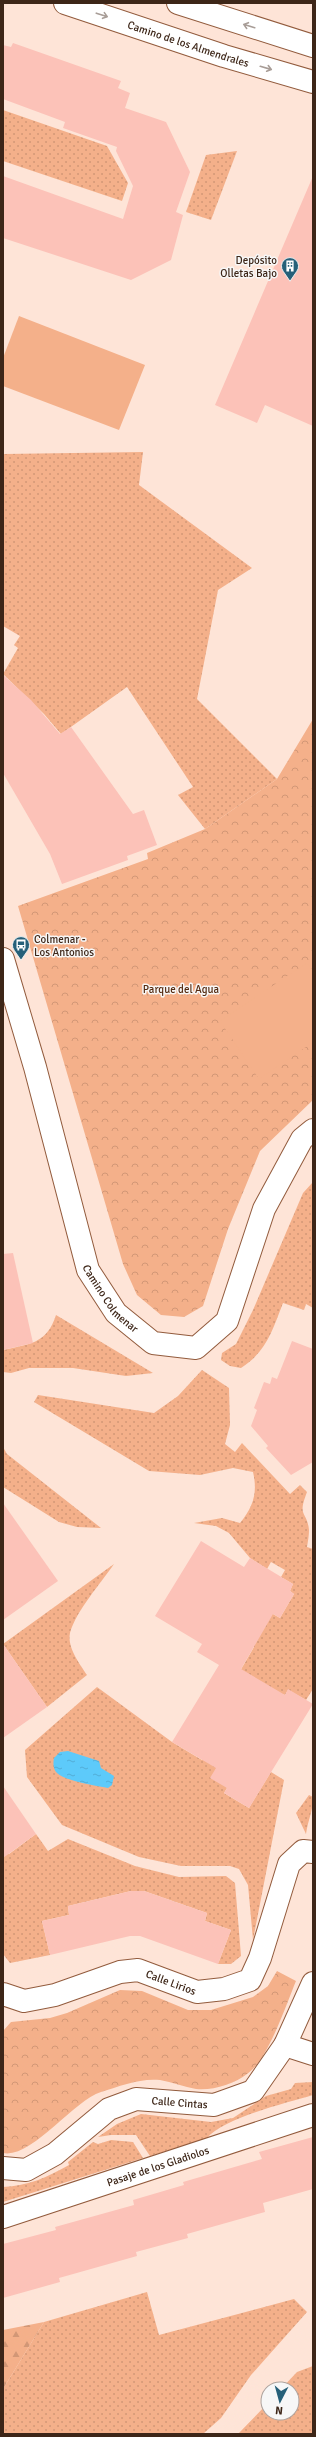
<svg xmlns="http://www.w3.org/2000/svg" width="316" height="2437" viewBox="0 0 316 2437" font-family="Signika,sans-serif">
<style>
.grass{fill:url(#grass-dots)}
.forest{fill:url(#forest-firs)}
.park{fill:url(#park-crowns)}
.pitch{fill:#f4b08a}
.water{fill:url(#water-ripples)}
.building{fill:#fcc2b8}
.lines{fill:none;stroke-linecap:round;stroke-linejoin:round}
.minor-casing{stroke:#925b3d;stroke-width:24}
.secondary-casing{stroke:#925b3d;stroke-width:24}
.primary-casing{stroke:#925b3d;stroke-width:24}
.minor{stroke:#fff;stroke-width:22}
.secondary{stroke:#fff;stroke-width:22}
.primary{stroke:#fff;stroke-width:22}
.oneway{stroke:#a89d97}
.labels{text-anchor:middle;stroke-width:3;stroke-linejoin:round;paint-order:stroke}
.street-label{font-size:11px;fill:#3d2618;stroke:#f7f7f7}
.poi-label{font-size:11px;fill:#3d2618;stroke:#f7f7f7;text-anchor:end}
.park-label{font-size:11px;fill:#542a10;stroke:#f7f7f7}
</style>
<defs>
<pattern id="grass-dots" width="8" height="8" patternUnits="userSpaceOnUse"><rect width="8" height="8" fill="#f4b08a"/><path d="M2 2h.1M6 6h.1" fill="none" stroke="#d29776" stroke-width="1.8" stroke-linecap="round"/></pattern>
<pattern id="forest-firs" width="22" height="20" patternUnits="userSpaceOnUse"><rect width="22" height="20" fill="#f4b08a"/><path d="M5 1l3.5 6h-7zM16 11l3.5 6h-7z" fill="#d29776"/></pattern>
<pattern id="park-crowns" width="20" height="18" patternUnits="userSpaceOnUse"><rect width="20" height="18" fill="#f4b08a"/><path d="M2 6a3 3 0 1 1 6 0M12 15a3 3 0 1 1 6 0" fill="none" stroke="#d29776"/></pattern>
<pattern id="water-ripples" width="26" height="14" patternUnits="userSpaceOnUse"><rect width="26" height="14" fill="#5dcafa"/><path d="M2 4q2-2 4 0t4 0M15 11q2-2 4 0t4 0" fill="none" stroke="#52add6"/></pattern>
</defs>
<rect width="100%" height="100%" fill="#fee4d7"/>
<g class="grass">
<polygon points="3,110 107,146 128,183 122,201 3,161"/>
<polygon points="237,151 211,220 186,212 206,155"/>
<polygon points="143,452 139,485 252,568 218,590 197,699 277,779 205,829 178,795 193,787 127,687 61,734 44,714 3,674 18,648 14,645 20,636 3,626 4,454"/>
<path d="M313,1182V1308L306,1304L304,1310L283,1303C272,1331 267,1351 241,1368L230,1366L221,1360L222,1353L236,1344L253,1310L303,1193Z"/>
<path d="M56,1315L153,1373L126,1376L73,1368H29L11,1373L3,1372V1350C29,1344 47,1344 56,1315Z"/>
<path d="M202,1370L229,1388L230,1425L225,1444L235,1452L242,1443L290,1494L300,1485L307,1492C297,1518 307,1510 309,1530C309,1535 308,1541 307,1547L313,1549V1689L306,1700L288,1690L285,1695L236,1678L254,1647L238,1637L257,1605L280,1618L294,1594L290,1591L293,1584L281,1577L285,1570L271,1562L267,1569L250,1558L229,1533L216,1526L194,1523L222,1518L240,1523C253,1507 258,1493 253,1472L233,1468L200,1475L149,1471L34,1402L38,1395L154,1413L178,1396Z"/>
<polygon points="3,1447 7,1454 101,1528 77,1527 59,1522 3,1487"/>
<path d="M114,1564C101,1583 76,1611 70,1633C67,1648 80,1664 87,1675L47,1707L3,1644Z"/>
<polygon points="97,1687 172,1742 202,1760 210,1747 227,1788 224,1793 249,1808 271,1772 284,1780 253,1940 248,1885 239,1869 230,1866 181,1866 139,1857 62,1825 27,1777 25,1750"/>
<path d="M309,1795L313,1797C313,1812 308,1819 306,1834L296,1813Z"/>
<polygon points="36,1834 48,1851 68,1839 135,1866 179,1877 226,1876 235,1883 241,1956 231,1964 218,1964 231,1930 205,1921 207,1913 144,1891 131,1891 68,1906 69,1915 42,1921 50,1955 10,1963 3,1954 3,1854 9,1854"/>
<path d="M313,2082V2095C286,2103 224,2118 207,2138L150,2156L136,2135H111L98,2137L117,2124L141,2114L211,2122L233,2118L266,2096L291,2089L295,2083Z"/>
<path d="M111,2140L133,2142L143,2158L3,2202V2187C28,2186 48,2177 69,2165L68,2162L93,2142L98,2144Z"/>
<polygon points="147,2292 159,2335 294,2299 307,2312 251,2375 221,2418 203,2434 3,2434 3,2389 44,2322"/>
<polygon points="313,2366 313,2434 238,2434 268,2403 268,2413 292,2413 292,2389 281,2389 297,2372"/>
</g>
<polygon class="forest" points="44,2322 3,2389 3,2330"/>
<g class="park">
<polygon points="313,719 313,1100 260,1151 228,1229 203,1306 184,1317 161,1315 137,1295 123,1264 18,906 148,859 147,853 205,829 277,779"/>
<path d="M277,1971L296,1981C286,2005 268,2060 247,2074C234,2084 212,2091 196,2089C184,2087 172,2082 160,2080C140,2078 120,2086 101,2092C73,2101 31,2159 3,2153V2031L11,2022L50,2018L67,2013L120,1990L142,1991L188,2010H211L253,1997L268,1986Z"/>
</g>
<g class="pitch">
<polygon points="19,316 145,365 119,430 3,386 3,358"/>
<polygon points="307,963 313,971 313,1042 259,1079 220,1021"/>
</g>
<path class="water" d="M68,1751L99,1761L101,1768L114,1776L112,1785L108,1788C97,1786 65,1781 57,1773C53,1769 53,1763 54,1758L60,1752Z"/>
<g class="building">
<polygon points="13,43 121,81 118,88 130,93 125,108 166,122 190,172 176,212 183,215 171,260 131,280 3,238 3,176 123,219 133,186 116,151 117,147 63,128 65,122 3,99 3,45 11,47"/>
<polygon points="313,176 313,426 265,405 257,423 215,405"/>
<polygon points="3,675 31,700 60,734 71,727 133,814 144,810 157,845 127,856 128,860 62,884 50,854 3,773"/>
<polygon points="13,1253 33,1343 3,1350 3,1254"/>
<polygon points="292,1341 313,1349 313,1462 291,1475 266,1448 268,1446 251,1426 257,1410 254,1408 264,1382 270,1384 272,1377 277,1379"/>
<polygon points="3,1503 58,1581 3,1620"/>
<polygon points="201,1541 244,1567 250,1558 293,1584 290,1591 294,1594 280,1618 273,1614 241,1669 285,1695 288,1689 313,1704 249,1808 224,1793 227,1788 210,1778 216,1768 172,1742 219,1665 197,1652 202,1644 155,1616"/>
<polygon points="3,1644 47,1707 3,1738"/>
<polygon points="3,1786 36,1834 3,1858"/>
<polygon points="131,1891 144,1891 207,1913 205,1921 231,1930 218,1964 140,1936 130,1936 50,1955 42,1921 69,1915 68,1906"/>
<polygon points="313,2137 313,2189 263,2203 265,2212 187,2234 188,2238 136,2252 137,2256 59,2278 60,2282 3,2298 3,2244 56,2230 55,2227 134,2205 133,2200 184,2185 183,2182 262,2159 259,2152"/>
</g>
<g class="lines">
<g class="minor-casing">
<g id="minor">
<path id="s1" d="M3,1994L24,2001L55,1995L120,1972L138,1970L197,1992L224,1989L250,1980L260,1958L289,1864L303,1851L313,1852"/>
<polyline points="285,2045 313,2054"/>
<path id="s2" d="M3,2168L26,2170L55,2154L109,2109L136,2099L214,2105L253,2091L285,2045L313,1983"/>
<path id="s3" d="M3,2217L313,2115"/>
</g>
</g>
<g class="secondary-casing">
<g id="secondary">
<path id="s4" d="M3,959L35,1067L88,1270L116,1313L153,1343L196,1348L227,1321L264,1209L302,1139L313,1130"/>
</g>
</g>
<g class="primary-casing">
<g id="primary">
<path id="s5" d="M65,3L224,56L313,82"/>
<polyline points="178,3 313,46"/>
</g>
</g>
<use href="#minor" class="minor"/>
<use href="#secondary" class="secondary"/>
<use href="#primary" class="primary"/>
</g>
<defs><path id="oneway-shaft" d="M-6 0H5M1.5-3L5.5 0L1.5 3" fill="none" stroke-width="1.6" stroke-linecap="round" stroke-linejoin="round"/></defs>
<g class="oneway">
<use href="#oneway-shaft" transform="translate(102 15) rotate(18)"/>
<use href="#oneway-shaft" transform="translate(249 26) rotate(-163)"/>
<use href="#oneway-shaft" transform="translate(266 68) rotate(16)"/>
</g>
<defs>
<g id="building-pin" transform="scale(0.9)"><path d="M0 17L-7.5 6A9.5 9.5 0 1 1 7.5 6Z" fill="#266079" stroke="#f7f7f7"/><path d="M-4-6H4V6H1V3H-1V6H-4ZM-2.5-4.3h1.7v1.8h-1.7ZM.8-4.3h1.7v1.8H.8ZM-2.5-1h1.7V.8h-1.7ZM.8-1h1.7V.8H.8Z" fill="#fff"/></g>
<g id="bus-pin" transform="scale(0.9)"><path d="M0 17L-7.5 6A9.5 9.5 0 1 1 7.5 6Z" fill="#266079" stroke="#f7f7f7"/><path d="M-5-6H5V4H4V6H2V4H-2V6H-4V4H-5ZM-3.5-4V0h7V-4ZM-3.5 1.2v1.5H-2V1.2ZM2 1.2v1.5H3.5V1.2Z" fill="#fff"/></g>
</defs>
<g fill-rule="evenodd">
<use href="#building-pin" x="290" y="266"/>
<use href="#bus-pin" x="21" y="945"/>
</g>
<g class="labels">
<g class="street-label">
<text dy="4" stroke="none"><textPath href="#s5" startOffset="130">Camino de los Almendrales</textPath></text>
<text dy="4" stroke="none"><textPath href="#s4" startOffset="359">Camino Colmenar</textPath></text>
<text dy="4" stroke="none"><textPath href="#s1" startOffset="176">Calle Lirios</textPath></text>
<text dy="4" stroke="none"><textPath href="#s2" startOffset="199">Calle Cintas</textPath></text>
<text dy="4" stroke="none"><textPath href="#s3" startOffset="163">Pasaje de los Gladiolos</textPath></text>
</g>
<g class="poi-label">
<text x="277" y="264">Depósito<tspan x="277" dy="13">Olletas Bajo</tspan></text>
<text x="34" y="943" text-anchor="start">Colmenar -<tspan x="34" dy="13">Los Antonios</tspan></text>
</g>
<g class="park-label">
<text x="181" y="993">Parque del Agua</text>
</g>
</g>
<rect width="316" height="2437" fill="none" stroke="#3d2618" stroke-width="8"/>
<g transform="translate(280 2401) rotate(186)"><circle r="19" fill="#f7f7f7" stroke="#ada39e"/>
<path d="M0-3L7 15L0 10L-7 15Z" fill="#266079"/>
<text y="-6" font-size="11" font-weight="bold" text-anchor="middle" fill="#3d2618">N</text>
</g>
</svg>
